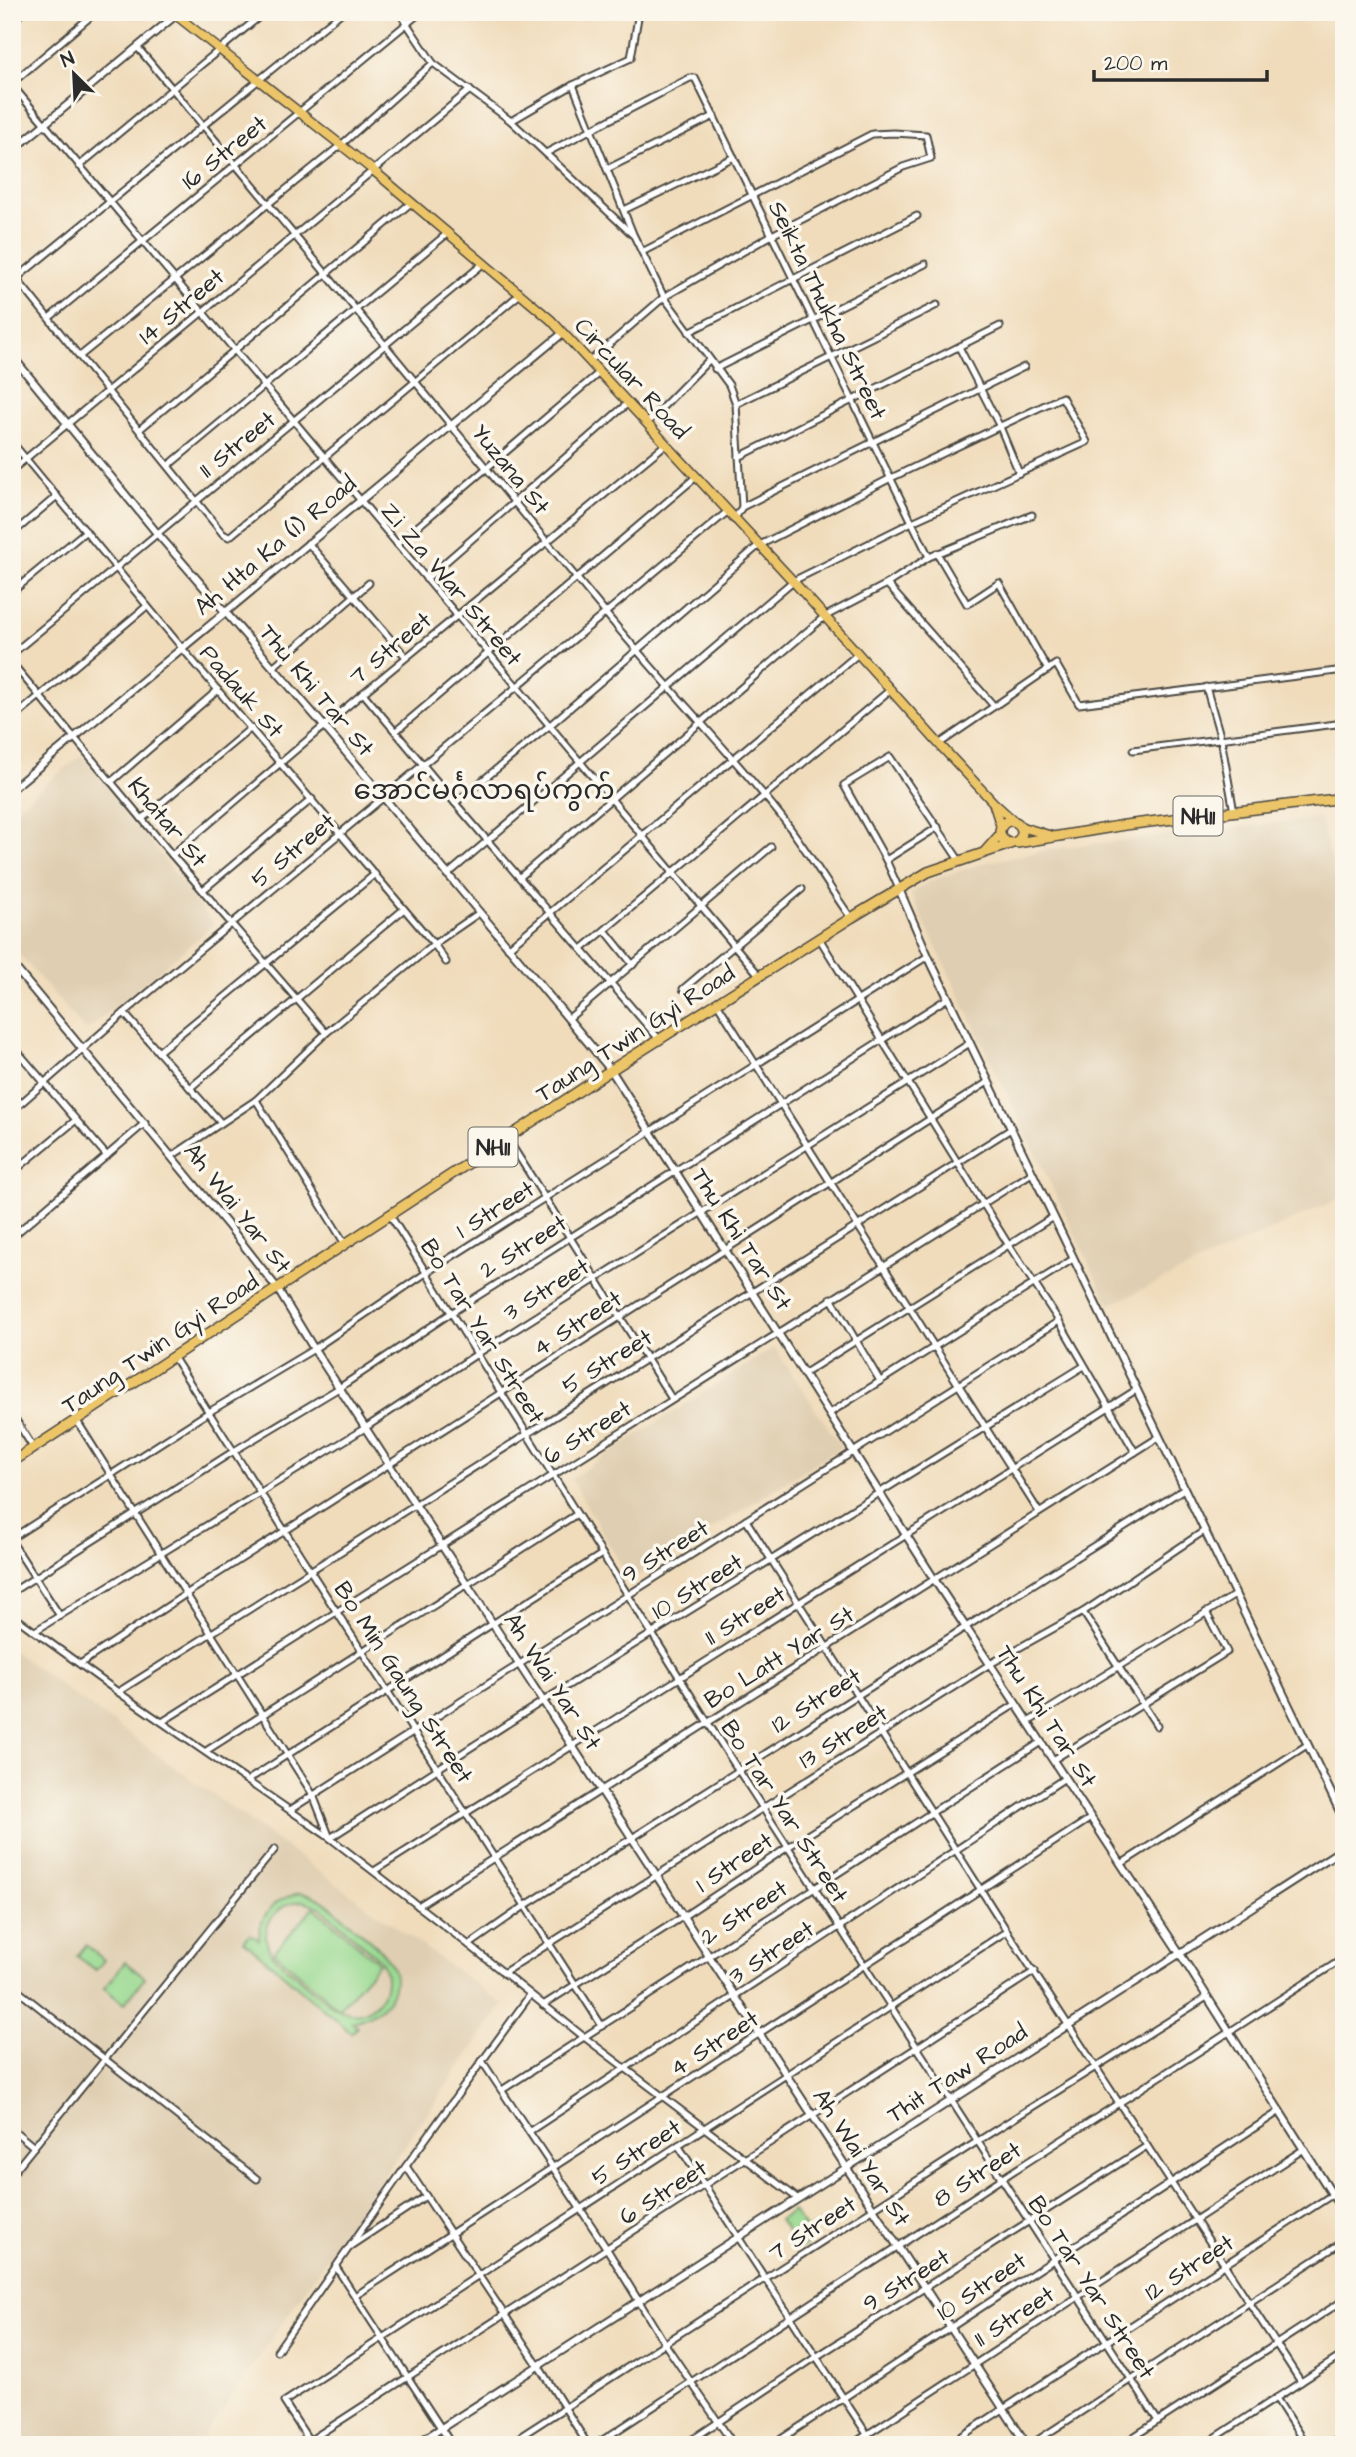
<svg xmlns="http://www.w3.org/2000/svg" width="1356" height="2457" viewBox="0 0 1356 2457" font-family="'Architects Daughter','Noto Sans Myanmar',sans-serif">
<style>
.built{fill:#dfceb1}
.green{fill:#96d88e;stroke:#60825c;stroke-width:2;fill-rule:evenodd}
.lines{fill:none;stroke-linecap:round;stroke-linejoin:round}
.minor-casing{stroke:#494641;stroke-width:9}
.tertiary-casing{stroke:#494641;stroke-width:10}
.primary-casing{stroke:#494641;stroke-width:11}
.trunk-casing{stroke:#494641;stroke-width:12}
.minor{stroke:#fff;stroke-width:5}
.tertiary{stroke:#fff;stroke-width:6}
.primary{stroke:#edc569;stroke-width:8}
.trunk{stroke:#edc569;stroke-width:9}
.labels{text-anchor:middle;stroke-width:7;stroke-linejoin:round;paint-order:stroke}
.shield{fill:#fbf7ec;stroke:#696865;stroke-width:2}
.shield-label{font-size:23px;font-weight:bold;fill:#2b2b2b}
.street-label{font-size:24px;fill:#2b2b2b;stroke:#fbf7ec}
.quarter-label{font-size:28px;fill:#2b2b2b;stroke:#fbf7ec}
</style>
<rect width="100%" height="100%" fill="#fbf7ec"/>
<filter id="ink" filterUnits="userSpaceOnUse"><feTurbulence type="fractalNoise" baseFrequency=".0143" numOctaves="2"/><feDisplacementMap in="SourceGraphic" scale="14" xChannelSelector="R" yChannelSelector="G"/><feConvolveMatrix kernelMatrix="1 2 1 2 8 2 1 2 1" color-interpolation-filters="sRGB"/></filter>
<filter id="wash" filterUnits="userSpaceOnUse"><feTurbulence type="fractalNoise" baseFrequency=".00686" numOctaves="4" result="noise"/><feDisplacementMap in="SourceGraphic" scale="28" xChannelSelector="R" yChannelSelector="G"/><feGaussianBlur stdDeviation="1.57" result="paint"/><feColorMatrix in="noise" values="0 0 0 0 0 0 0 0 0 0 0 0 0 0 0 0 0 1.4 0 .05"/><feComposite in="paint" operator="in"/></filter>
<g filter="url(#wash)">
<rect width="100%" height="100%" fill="#f0dcbb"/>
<g class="built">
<polygon points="81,755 116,796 214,925 86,1031 12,946 12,812"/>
<polygon points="1320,818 1344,909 1344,999 1337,1007 1344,1023 1344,1196 1109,1305 910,893 932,880 984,863 1050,849"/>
<polygon points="774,1347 841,1447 630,1581 571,1478"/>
<polygon points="12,1650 503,2004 198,2445 12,2445"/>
</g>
<g class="green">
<path d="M300,1893C322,1895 335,1911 351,1924C363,1935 378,1945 387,1958C409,1988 381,2016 352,2022L357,2027L351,2033L244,1941L250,1934L259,1940C259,1914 275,1898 300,1893ZM304,1901L320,1907L381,1961C387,1972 388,1985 381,1997C356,2035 322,1998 300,1979C291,1970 275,1961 269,1949C258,1923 280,1902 304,1901Z"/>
<polygon points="314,1907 379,1963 339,2009 274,1952"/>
<polygon points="86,1945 104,1960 96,1970 77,1956"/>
<polygon points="125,1962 145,1978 124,2004 104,1988"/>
<polygon points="793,2211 813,2239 800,2249 779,2220"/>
</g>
</g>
<g filter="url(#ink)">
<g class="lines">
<g class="minor-casing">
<g id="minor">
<polyline points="399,12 433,63 511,121 634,236 664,297 729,385 736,404 742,507"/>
<polyline points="12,21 23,12"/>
<path d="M138,48C295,234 448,422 603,610C659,679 721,742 777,811C804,844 826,883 851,918"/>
<polyline points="12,83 96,12"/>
<polyline points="12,85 759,975"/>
<polyline points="573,85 633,234"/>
<polyline points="511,121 573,85 631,58 639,12"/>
<polyline points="546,153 690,78 695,78 929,557"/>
<polyline points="79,166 265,12"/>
<polyline points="607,169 714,116"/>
<polyline points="624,210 734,157"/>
<polyline points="12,273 223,534 229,537 520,294"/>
<polyline points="12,282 342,12"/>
<polyline points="49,318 421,12"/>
<polyline points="689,332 917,216"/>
<polyline points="959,347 1000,427 1019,473"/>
<polyline points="80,356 341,145 433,63"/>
<polyline points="590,361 664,297 772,235 903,167 931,158 926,135 894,133 872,134 642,252"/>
<polyline points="715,369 925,264"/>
<polyline points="736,404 937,305"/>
<polyline points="647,423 709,360"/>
<polyline points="140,429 412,202"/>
<polyline points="12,442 182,648 434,944 446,962"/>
<polyline points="739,457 1000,326"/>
<polyline points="169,465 448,233"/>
<polyline points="12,470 470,90"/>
<polyline points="734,520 742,507 1024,367"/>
<polyline points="12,534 57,496"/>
<polyline points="308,543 406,657"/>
<polyline points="397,544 600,372"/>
<polyline points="937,553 967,604 999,583 1048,670"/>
<polyline points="426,579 628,403"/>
<polyline points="887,584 994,706"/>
<polyline points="12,592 86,531"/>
<polyline points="12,654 484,263"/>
<polyline points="12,663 172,855 326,1033"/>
<polyline points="273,667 369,583"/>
<polyline points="1206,687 1221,739 1234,812"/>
<polyline points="363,693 455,803 659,1039"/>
<polyline points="12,719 147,606"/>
<polyline points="396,731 696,477"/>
<polyline points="939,744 1056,664 1079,704 1344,670"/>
<polyline points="1133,750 1344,723"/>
<polyline points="111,782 218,690"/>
<polyline points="142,819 251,728"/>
<polyline points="172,855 363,693 666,444"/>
<polyline points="886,860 938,827"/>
<polyline points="447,875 793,581 912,522 1087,442 1062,397 891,478 758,546 549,726 455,803"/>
<polyline points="520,877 824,617 887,584 929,557 1032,515"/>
<polyline points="899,889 886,860 844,785 890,757 959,860"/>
<polyline points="203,890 312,799"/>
<polyline points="605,930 633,965"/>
<polyline points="819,938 1008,1244 1059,1321 1135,1452"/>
<polyline points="508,948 858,654"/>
<polyline points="582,949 890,690"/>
<polyline points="683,989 802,889"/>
<polyline points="717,1003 1039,1512"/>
<polyline points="124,1013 221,1123"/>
<polyline points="568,1019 771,847"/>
<polyline points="12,1045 107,1156"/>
<polyline points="158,1052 375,874"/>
<polyline points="190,1088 404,909"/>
<polyline points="256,1100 345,1244"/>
<polyline points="12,1111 124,1013 727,512"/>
<polyline points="507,1138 672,1399"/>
<polyline points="172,1156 256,1100 326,1033 434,944 479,913"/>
<polyline points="12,1173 76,1120"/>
<polyline points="390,1215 708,1723 1158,2421"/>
<polyline points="12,1237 145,1123"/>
<polyline points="831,1298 880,1381"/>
<polyline points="174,1358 602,2026"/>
<polyline points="805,1373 1053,1217"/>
<polyline points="830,1413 1073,1259"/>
<polyline points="12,1414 34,1449"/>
<polyline points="77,1421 313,1795 330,1838 469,1945 584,2037 797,2198"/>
<polyline points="746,1520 1007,1931 1301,2382"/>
<polyline points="12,1538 209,1412 314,1349 426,1273 928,956"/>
<polyline points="12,1542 60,1616"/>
<polyline points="12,1592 234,1451 339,1388 451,1313 948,998"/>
<polyline points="1083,1612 1157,1726"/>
<polyline points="12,1615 118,1692 330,1838 543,1701 1084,1366"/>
<polyline points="35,1631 365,1428 477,1354 970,1043"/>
<polyline points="80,1664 186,1594 988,1082"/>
<polyline points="118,1692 1011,1129"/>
<polyline points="162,1722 1032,1173"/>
<polyline points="1028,1722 1235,1595"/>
<polyline points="206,1751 577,1514"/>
<polyline points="1053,1760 1227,1652 1206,1612"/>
<polyline points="248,1780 602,1554"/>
<polyline points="290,1810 1059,1321"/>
<polyline points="1121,1864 1307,1745"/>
<polyline points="374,1871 1136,1390"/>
<polyline points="418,1906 1159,1437"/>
<polyline points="469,1945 526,1905 1184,1489"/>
<polyline points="503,1973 990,1664 1083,1612 1204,1531"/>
<polyline points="12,1986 257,2179"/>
<polyline points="543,2005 684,1916 788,1847 1016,1704"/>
<polyline points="482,2061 607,2249 665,2344 734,2445"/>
<polyline points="502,2090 1041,1742"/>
<polyline points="12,2129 34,2147"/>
<polyline points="530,2131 1065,1778"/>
<polyline points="678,2145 874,2445"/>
<polyline points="406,2166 538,2365 588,2445"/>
<polyline points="12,2174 275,1849"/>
<polyline points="352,2245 426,2196"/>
<polyline points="336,2267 452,2445"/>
<polyline points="355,2296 1091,1818"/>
<polyline points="277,2351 406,2166 530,1995"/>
<polyline points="1276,2398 1306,2445"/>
<polyline points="309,2441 1035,1971"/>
<polyline points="312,2445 284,2402 1007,1931"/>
<polyline points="507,2445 978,2141 1207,1997"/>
<polyline points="595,2445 1001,2179 1344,1958"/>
<polyline points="684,2445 816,2357 1147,2146"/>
<polyline points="772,2445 1280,2111"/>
<polyline points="851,2445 1304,2149"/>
<polyline points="948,2445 1344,2187"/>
<polyline points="1030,2445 1344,2241"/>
<polyline points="1121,2445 1344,2300"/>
<polyline points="1204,2445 1344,2354"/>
<polyline points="1329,2445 1344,2435"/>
</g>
</g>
<g class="tertiary-casing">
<g id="tertiary">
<polyline points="12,151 176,15"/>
<polyline points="12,356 156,532 324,726 611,1070 934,1579 1179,1952 1344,2213"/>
<polyline points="12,789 563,333"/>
<polyline points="899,889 928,956 1344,1820"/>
<polyline points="12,964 227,1224 277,1288 314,1349 1027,2445"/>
<polyline points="415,2445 1344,1848"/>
</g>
</g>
<g class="primary-casing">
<g id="primary">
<polyline points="172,12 374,171 551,320 793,581 939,744 993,802 1015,822"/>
<polyline points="994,805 1001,827"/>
<polyline points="1022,827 1052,836"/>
<polyline points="985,851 1000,834"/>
</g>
</g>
<g class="trunk-casing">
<g id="trunk">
<circle cx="1011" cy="832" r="11"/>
<polyline points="1017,843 1125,825 1344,798"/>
<polyline points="12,1462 611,1070 851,918 928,872 1010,844"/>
</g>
</g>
<use href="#minor" class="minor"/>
<use href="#tertiary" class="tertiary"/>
<use href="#primary" class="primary"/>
<use href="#trunk" class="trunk"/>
</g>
</g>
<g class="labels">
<g class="shield">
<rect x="1173.5" y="796.5" width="49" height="39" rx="5"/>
<rect x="468.5" y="1127.5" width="49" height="39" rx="5"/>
</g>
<g class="shield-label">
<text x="1198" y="824">NH11</text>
<text x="493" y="1155">NH11</text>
</g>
<g class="street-label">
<text transform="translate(224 152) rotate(-39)" y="8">16 Street</text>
<text transform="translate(181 306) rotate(-40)" y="8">14 Street</text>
<text transform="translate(828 310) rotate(64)" y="8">Seikta Thukha Street</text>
<text transform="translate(632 378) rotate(47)" y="8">Circular Road</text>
<text transform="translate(237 444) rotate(-39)" y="8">11 Street</text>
<text transform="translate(511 469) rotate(51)" y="8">Yuzana St</text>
<text transform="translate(275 545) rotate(-40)" y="8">Ah Hta Ka (1) Road</text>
<text transform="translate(452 584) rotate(50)" y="8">Zi Za War Street</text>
<text transform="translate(390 648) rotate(-40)" y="8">7 Street</text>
<text transform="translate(317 690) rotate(50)" y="8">Thu Khi Tar St</text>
<text transform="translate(242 691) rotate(49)" y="8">Padauk St</text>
<text transform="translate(168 822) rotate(50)" y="8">Khatar St</text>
<text transform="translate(293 850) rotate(-40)" y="8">5 Street</text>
<text transform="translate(635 1033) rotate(-33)" y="8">Taung Twin Gyi Road</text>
<text transform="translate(238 1208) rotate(52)" y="8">Ah Wai Yar St</text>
<text transform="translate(495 1209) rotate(-32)" y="8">1 Street</text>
<text transform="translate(742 1239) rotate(57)" y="8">Thu Khi Tar St</text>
<text transform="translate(523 1246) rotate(-32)" y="8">2 Street</text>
<text transform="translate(546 1289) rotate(-32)" y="8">3 Street</text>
<text transform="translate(577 1323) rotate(-33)" y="8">4 Street</text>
<text transform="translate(483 1331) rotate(58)" y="8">Bo Tar Yar Street</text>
<text transform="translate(160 1343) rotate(-34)" y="8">Taung Twin Gyi Road</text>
<text transform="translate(607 1361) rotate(-32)" y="8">5 Street</text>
<text transform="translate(587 1432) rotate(-32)" y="8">6 Street</text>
<text transform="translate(665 1551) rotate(-32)" y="8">9 Street</text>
<text transform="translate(697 1586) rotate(-32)" y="8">10 Street</text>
<text transform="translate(745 1615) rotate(-32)" y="8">11 Street</text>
<text transform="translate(779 1657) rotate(-32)" y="8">Bo Latt Yar St</text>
<text transform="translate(553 1681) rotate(57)" y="8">Ah Wai Yar St</text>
<text transform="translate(404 1682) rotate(57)" y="8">Bo Min Gaung Street</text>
<text transform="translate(816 1700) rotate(-32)" y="8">12 Street</text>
<text transform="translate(1047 1716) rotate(57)" y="8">Thu Khi Tar St</text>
<text transform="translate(843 1736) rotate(-32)" y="8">13 Street</text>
<text transform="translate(785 1811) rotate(57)" y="8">Bo Tar Yar Street</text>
<text transform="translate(734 1862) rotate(-34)" y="8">1 Street</text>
<text transform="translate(744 1912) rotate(-33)" y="8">2 Street</text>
<text transform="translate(771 1952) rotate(-33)" y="8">3 Street</text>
<text transform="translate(714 2043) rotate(-33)" y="8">4 Street</text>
<text transform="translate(957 2073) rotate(-33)" y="8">Thit Taw Road</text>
<text transform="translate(636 2152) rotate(-33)" y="8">5 Street</text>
<text transform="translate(862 2157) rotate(57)" y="8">Ah Wai Yar St</text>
<text transform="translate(977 2174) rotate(-33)" y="8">8 Street</text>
<text transform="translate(663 2192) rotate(-33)" y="8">6 Street</text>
<text transform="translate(812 2228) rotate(-33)" y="8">7 Street</text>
<text transform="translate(1189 2267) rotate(-33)" y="8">12 Street</text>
<text transform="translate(906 2280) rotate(-32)" y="8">9 Street</text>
<text transform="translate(981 2286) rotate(-34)" y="8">10 Street</text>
<text transform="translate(1092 2287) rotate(57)" y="8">Bo Tar Yar Street</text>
<text transform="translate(1014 2316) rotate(-33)" y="8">11 Street</text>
</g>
<g class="quarter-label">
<text x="484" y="799">အောင်မင်္ဂလာရပ်ကွက်</text>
</g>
</g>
<rect width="1356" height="2457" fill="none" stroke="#fbf7ec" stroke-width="42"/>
<g transform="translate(74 74) rotate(336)" stroke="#fbf7ec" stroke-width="5" paint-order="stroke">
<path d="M0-5L12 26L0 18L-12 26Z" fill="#2b2b2b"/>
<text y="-10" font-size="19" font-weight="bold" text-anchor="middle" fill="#2b2b2b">N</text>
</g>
<path d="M1094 70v10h173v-10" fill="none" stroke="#2b2b2b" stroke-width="3.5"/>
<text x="1104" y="70" font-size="21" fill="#2b2b2b" stroke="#fbf7ec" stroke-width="5" paint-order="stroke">200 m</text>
</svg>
